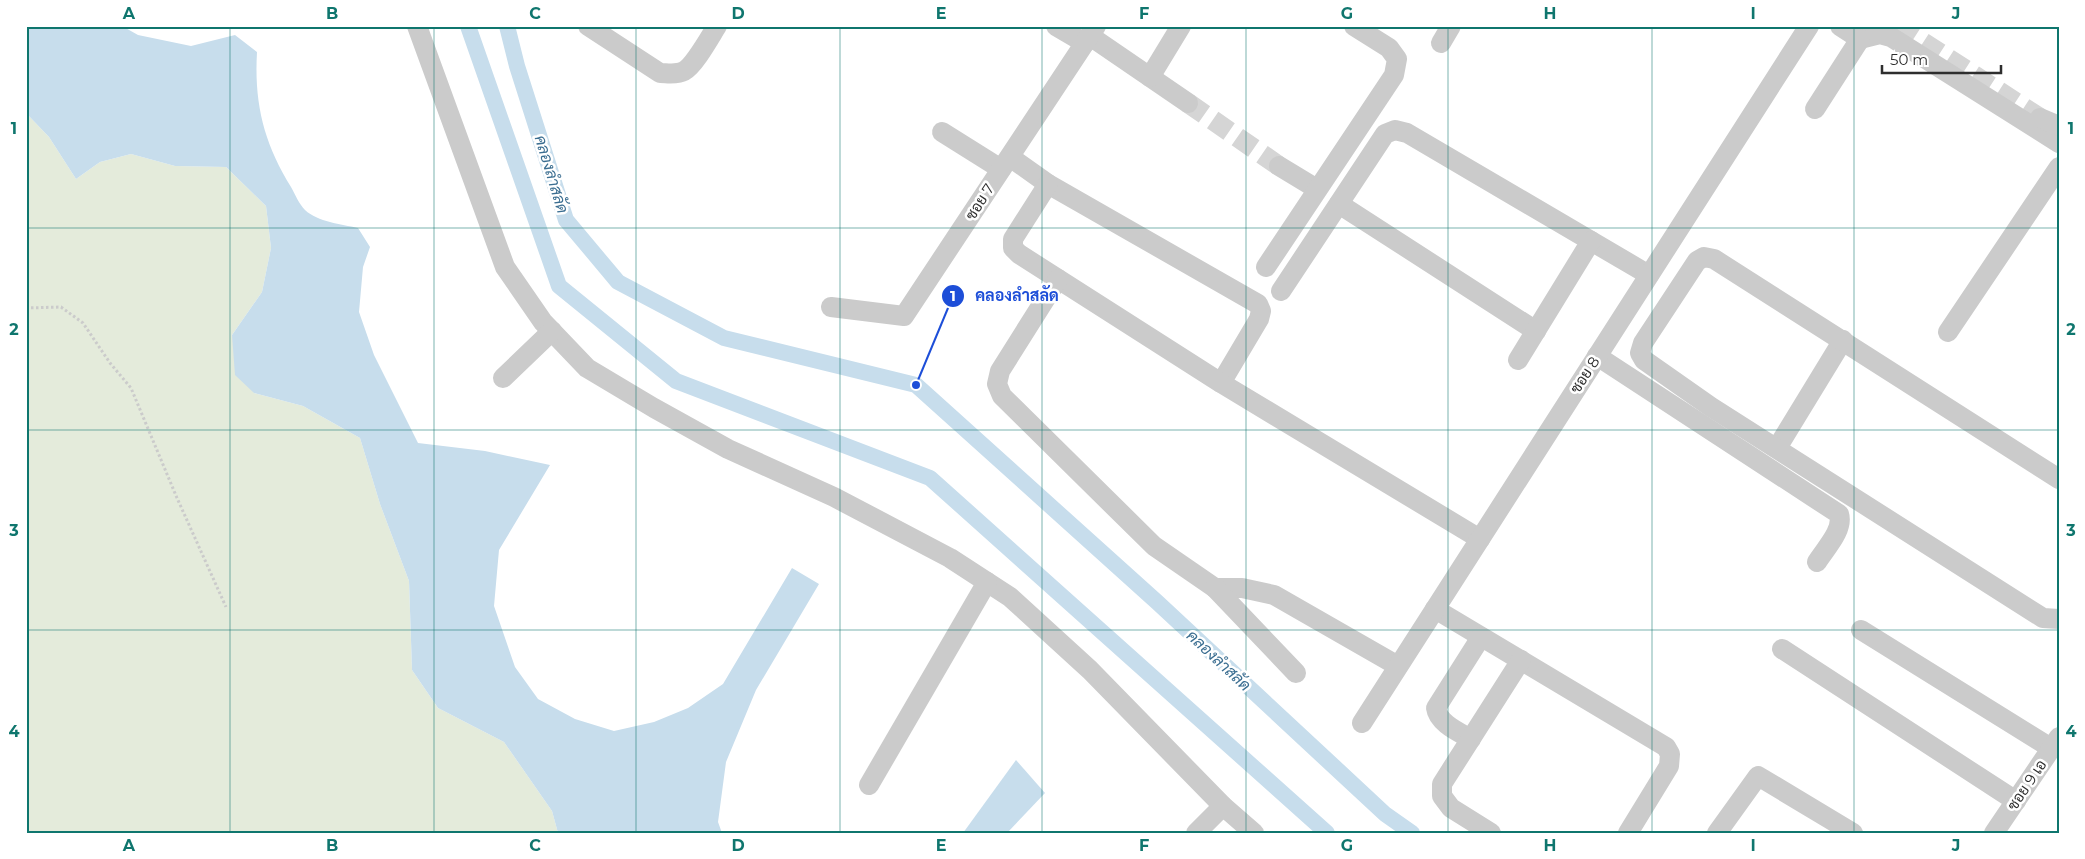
<svg xmlns="http://www.w3.org/2000/svg" width="2085" height="859" viewBox="0 0 2085 859" font-family="Montserrat,Sarabun,sans-serif">
<style>
.green{fill:#e4ebdb}
.water{fill:#c7ddec}
.lines{fill:none;stroke-linecap:round;stroke-linejoin:round}
.canal{stroke:#c7ddec;stroke-width:16}
.minor-tunnel{stroke:#d5d5d5;stroke-width:20;stroke-dasharray:20 10;stroke-linecap:butt}
.path{stroke:#cbcbcb;stroke-width:3;stroke-dasharray:2.5 2.5;stroke-linecap:butt}
.minor{stroke:#cbcbcb;stroke-width:20}
.grid{fill:none;stroke:#0f766e;stroke-width:1;stroke-opacity:0.55}
.labels{text-anchor:middle;stroke-width:5;stroke-linejoin:round;paint-order:stroke}
.street-label{font-size:15px;fill:#2e2e2e;stroke:#fff}
.water-label{font-size:16px;font-style:italic;fill:#3b6e91;stroke:#fff}
.leader{fill:none;stroke:#1d4ed8;stroke-width:2}
.callout-dot{fill:#1d4ed8;stroke:#fff;stroke-width:2}
.mark-label{font-size:15px;text-anchor:middle;font-weight:bold;fill:#fff}
.callout-label{font-size:16px;text-anchor:middle;font-weight:bold;fill:#1d4ed8;stroke:#fff;stroke-width:5;stroke-linejoin:round;paint-order:stroke}
.neatline{fill:none;stroke:#0f766e;stroke-width:2}
.grid-label{font-size:16px;text-anchor:middle;font-weight:bold;fill:#0f766e}
</style>
<rect width="100%" height="100%" fill="#fff"/>
<polygon class="green" points="26,113 49,137 76,179 100,162 131,154 175,166 226,167 266,206 271,248 262,292 232,335 254,393 303,406 360,438 380,504 409,581 412,670 438,708 504,742 552,811 558,833 26,833"/>
<g class="water">
<path d="M26,26H122L138,35L191,46L235,35L257,52C254,104 264,143 291,187C295,194 299,204 305,210C318,222 341,224 358,228L370,247L363,267L359,312L374,355L418,443L485,451L550,465L499,550L494,606L515,667L538,699L575,719L614,731L654,722L688,708L723,684L792,568L819,584L756,690L726,762L718,822L722,833H558L552,811L504,742L438,708L412,670L409,581L380,504L360,438L303,406L254,393L235,375L232,335L262,292L271,248L266,206L226,167L175,166L131,154L100,162L76,179L49,137L26,113Z"/>
<polygon points="1016,760 1045,793 1007,833 963,833"/>
</g>
<g class="lines">
<g class="canal">
<polyline points="468,26 559,286 676,381 930,478 1327,833"/>
<polyline points="507,26 517,66 566,220 618,282 724,338 916,385 1157,602 1385,814 1412,833"/>
</g>
<g class="minor-tunnel">
<polyline points="1898,26 2040,118"/>
<polyline points="1188,103 1279,166"/>
</g>
<polyline class="path" points="26,308 61,307 83,323 110,363 131,388 177,498 226,607"/>
<g class="minor">
<polyline points="417,26 505,267 543,322 587,368 654,408 728,449 834,497 950,558 1010,597 1090,670 1223,806 1254,833"/>
<path d="M588,26L660,73C667,73 677,75 684,71C694,66 710,37 717,26"/>
<polyline points="1056,26 1085,43"/>
<polyline points="1840,26 1860,39 1880,34 1891,37 2059,143"/>
<polyline points="1090,36 1188,103"/>
<polyline points="1441,43 1451,26"/>
<polyline points="1150,77 1181,26"/>
<polyline points="1815,109 1860,39"/>
<polyline points="2040,118 2059,126"/>
<polyline points="942,132 1001,169"/>
<polyline points="1010,157 1048,184 1258,304 1261,311 1259,319 1221,383"/>
<polyline points="1279,166 1317,189"/>
<polyline points="1048,184 1013,239 1013,248 1019,254 1221,383 1480,539"/>
<polyline points="1339,204 1536,331"/>
<polyline points="1266,267 1394,75 1397,59 1389,48 1354,26"/>
<polyline points="1058,279 1000,371 997,384 1002,396 1154,546 1215,588 1242,588 1274,595 1398,666"/>
<polyline points="1281,291 1385,134 1395,130 1407,133 1649,275"/>
<polyline points="831,307 904,316 1096,26"/>
<polyline points="1948,332 2059,167"/>
<path d="M1597,356L1839,514C1844,530 1825,549 1817,562"/>
<polyline points="1518,360 1591,241"/>
<polyline points="503,378 552,331"/>
<polyline points="1777,448 1843,340"/>
<polyline points="2059,479 1714,259 1704,257 1697,261 1643,343 1640,353 1644,360 1711,407 2043,618 2059,619"/>
<polyline points="1215,588 1296,673"/>
<polyline points="1435,609 1666,747 1670,754 1669,766 1628,833"/>
<polyline points="1861,630 2051,748"/>
<polyline points="1782,649 2016,801"/>
<polyline points="1362,723 1809,26"/>
<path d="M1471,739C1459,732 1438,723 1436,708L1481,637"/>
<polyline points="869,785 987,582"/>
<polyline points="1196,833 1223,806"/>
<polyline points="1491,833 1451,808 1442,796 1442,784 1521,660"/>
<polyline points="1717,833 1758,776 1853,833"/>
<polyline points="1994,833 2059,737"/>
</g>
</g>
<path class="grid" d="M230,26V833M434,26V833M636,26V833M840,26V833M1042,26V833M1246,26V833M1448,26V833M1652,26V833M1854,26V833M26,228H2059M26,430H2059M26,630H2059"/>
<g class="labels">
<g class="street-label">
<text transform="translate(980 202) rotate(-57)" y="5">ซอย 7</text>
<text transform="translate(1585 375) rotate(-57)" y="5">ซอย 8</text>
<text transform="translate(2027 785) rotate(-56)" y="5">ซอย 9 เอ</text>
</g>
<g class="water-label">
<text transform="translate(552 174) rotate(73)" y="6">คลองลำสลัด</text>
<text transform="translate(1219 660) rotate(43)" y="6">คลองลำสลัด</text>
</g>
</g>
<path class="leader" d="M916 385L953 296"/>
<g class="callout-dot">
<circle cx="916" cy="385" r="5"/>
<circle cx="953" cy="296" r="12"/>
</g>
<g class="mark-label">
<text x="953" y="301">1</text>
</g>
<g class="callout-label">
<text x="1017" y="301">คลองลำสลัด</text>
</g>
<rect width="2085" height="859" fill="none" stroke="#ffffff" stroke-width="55"/>
<path d="M1882 65v8h119v-8" fill="none" stroke="#2e2e2e" stroke-width="2.5"/>
<text x="1890" y="65" font-size="15" fill="#2e2e2e" stroke="#ffffff" stroke-width="4" paint-order="stroke">50 m</text>
<rect x="28" y="28" width="2030" height="804" class="neatline"/>
<g class="grid-label">
<text x="129" y="19">A</text>
<text x="332" y="19">B</text>
<text x="535" y="19">C</text>
<text x="738" y="19">D</text>
<text x="941" y="19">E</text>
<text x="1144" y="19">F</text>
<text x="1347" y="19">G</text>
<text x="1550" y="19">H</text>
<text x="1753" y="19">I</text>
<text x="1956" y="19">J</text>
<text x="14" y="134">1</text>
<text x="2071" y="134">1</text>
<text x="14" y="335">2</text>
<text x="2071" y="335">2</text>
<text x="14" y="536">3</text>
<text x="2071" y="536">3</text>
<text x="14" y="737">4</text>
<text x="2071" y="737">4</text>
<text x="129" y="851">A</text>
<text x="332" y="851">B</text>
<text x="535" y="851">C</text>
<text x="738" y="851">D</text>
<text x="941" y="851">E</text>
<text x="1144" y="851">F</text>
<text x="1347" y="851">G</text>
<text x="1550" y="851">H</text>
<text x="1753" y="851">I</text>
<text x="1956" y="851">J</text>
</g>
</svg>
